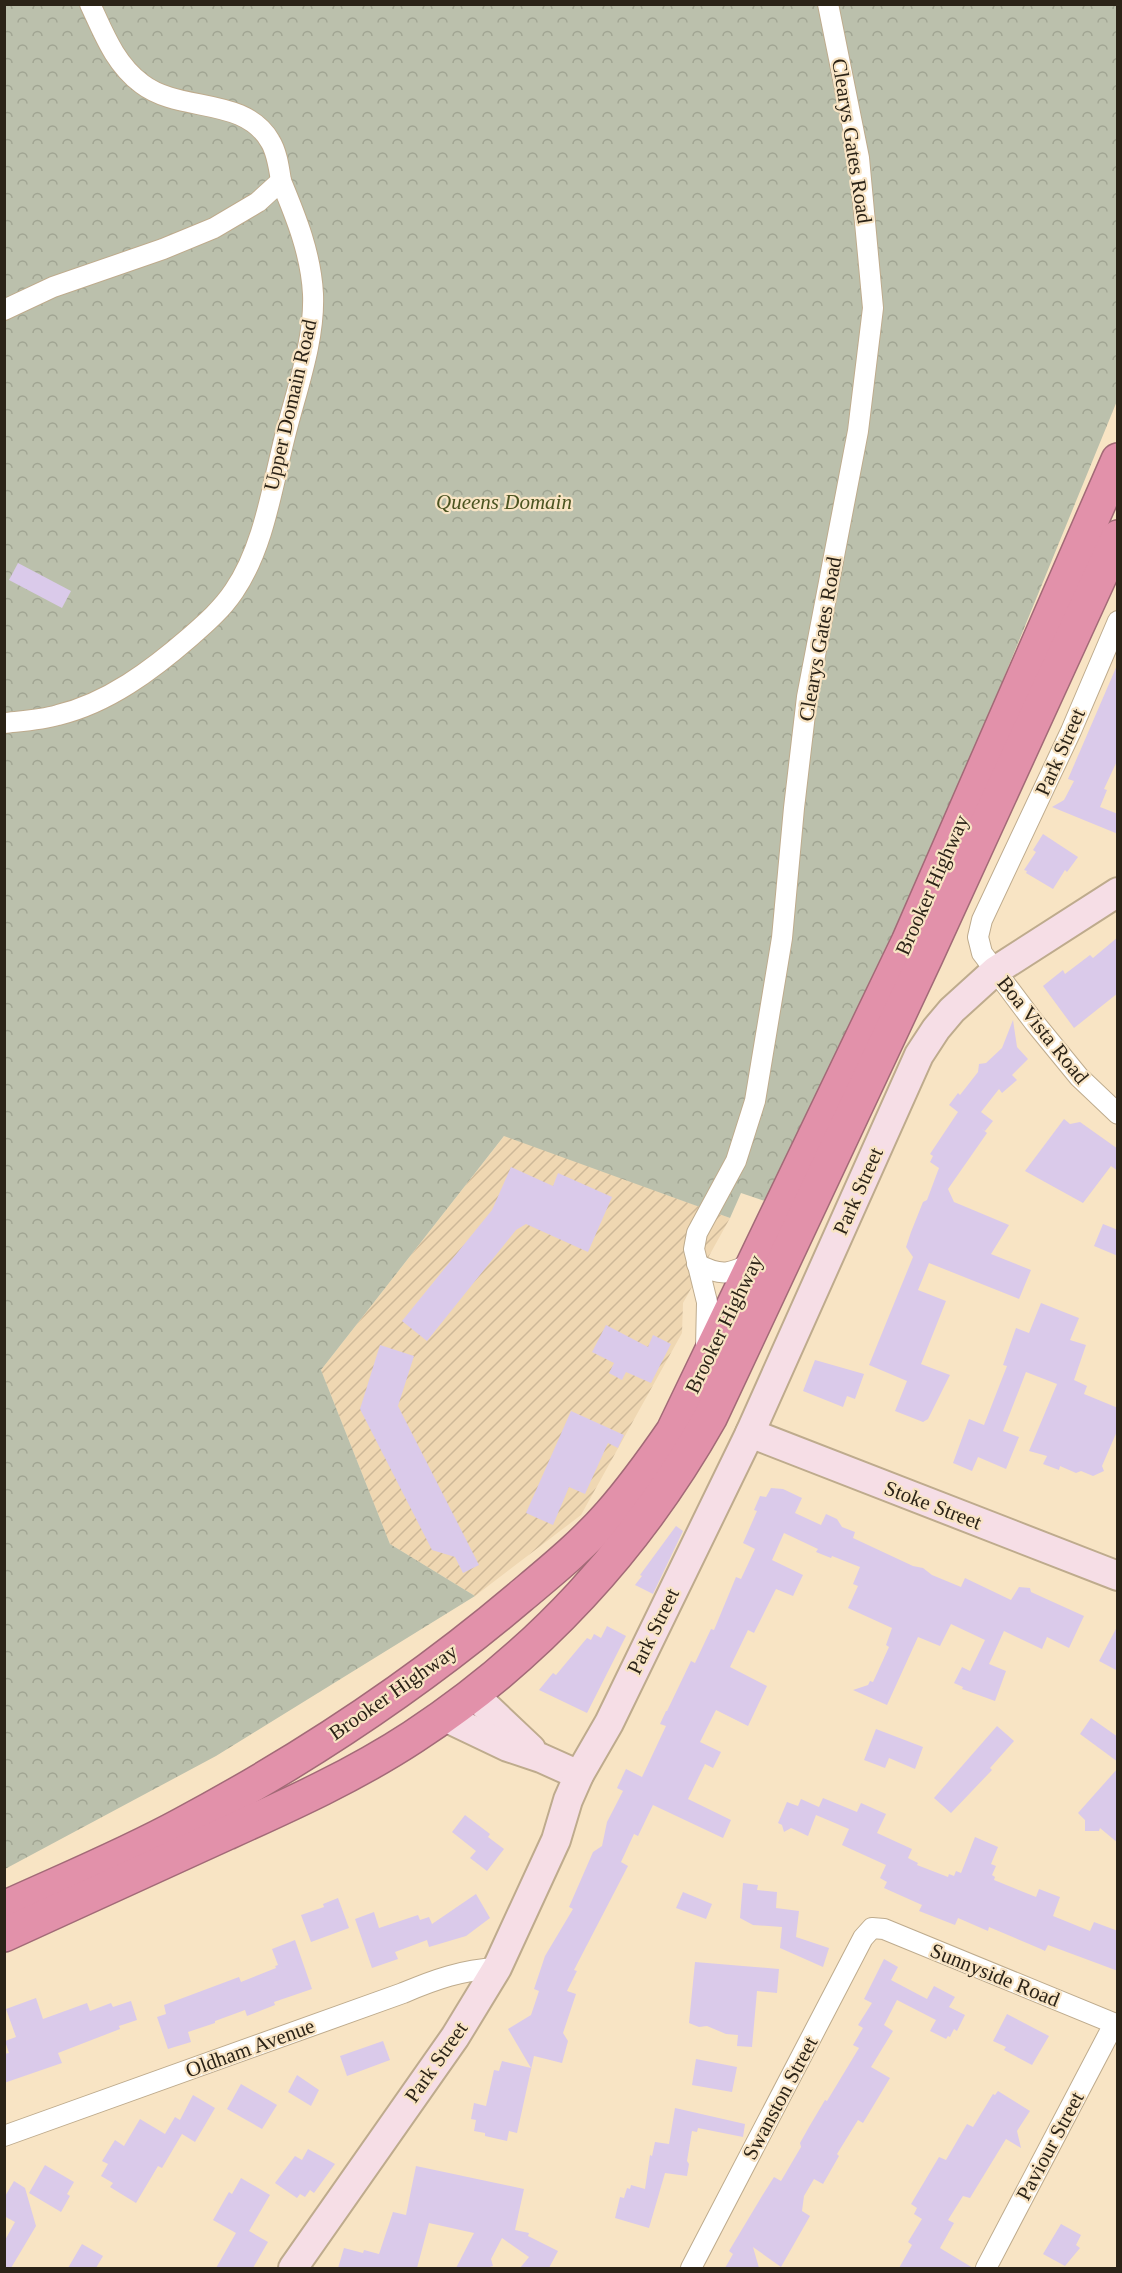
<svg xmlns="http://www.w3.org/2000/svg" width="1122" height="2273" viewBox="0 0 1122 2273" font-family="Georgia,serif">
<style>
.industrial{fill:url(#industrial-furrows)}
.forest{fill:url(#forest-crowns)}
.building{fill:#dacaea}
.lines{fill:none;stroke-linecap:round;stroke-linejoin:round}
.street-casing{stroke:#beab8d;stroke-width:22}
.secondary-casing{stroke:#beab8d;stroke-width:32}
.highway-casing{stroke:#a26a77;stroke-width:36}
.street{stroke:#fff;stroke-width:20}
.secondary{stroke:#f6dee6;stroke-width:28}
.highway{stroke:#e291aa;stroke-width:33}
.labels{text-anchor:middle;stroke-width:4.5;stroke-linejoin:round;paint-order:stroke}
.street-label{font-size:21px;fill:#2b2317;stroke:#f8e4c4}
.park-label{font-size:21px;font-style:italic;fill:#4b5421;stroke:#f8e4c4}
</style>
<defs>
<pattern id="industrial-furrows" width="10" height="10" patternUnits="userSpaceOnUse" patternTransform="scale(1.5)"><rect width="10" height="10" fill="#efd7b2"/><path d="M-1 1l2-2M0 10L10 0M9 11l2-2" fill="none" stroke="#cdb898"/></pattern>
<pattern id="forest-crowns" width="20" height="18" patternUnits="userSpaceOnUse" patternTransform="scale(1.5)"><rect width="20" height="18" fill="#bbc0ac"/><path d="M2 6a3 3 0 1 1 6 0M12 15a3 3 0 1 1 6 0" fill="none" stroke="#a1a593"/></pattern>
</defs>
<rect width="100%" height="100%" fill="#f8e4c4"/>
<polygon class="industrial" points="505,1135 730,1218 683,1303 682,1333 581,1515 475,1596 390,1544 321,1370"/>
<polygon class="forest" points="4,5 1118,5 1117,401 901,929 765,1201 741,1193 730,1218 504,1136 321,1370 390,1544 475,1596 216,1756 5,1869"/>
<g class="building">
<polygon points="18,563 71,591 62,608 9,580"/>
<polygon points="1118,663 1118,759 1104,789 1107,790 1100,807 1118,814 1118,834 1052,807 1064,800 1074,781 1068,779"/>
<polygon points="1043,834 1078,857 1067,872 1065,870 1053,889 1026,873 1027,871 1024,870 1036,852 1033,850"/>
<polygon points="1118,937 1118,993 1074,1028 1043,986 1063,970 1065,974 1090,955 1093,958"/>
<polygon points="1013,1020 1017,1047 1028,1059 1012,1075 1017,1080 1002,1093 999,1089 981,1112 993,1121 985,1131 982,1129 987,1133 948,1189 954,1202 1009,1225 991,1254 1031,1270 1019,1299 929,1263 918,1290 946,1301 921,1364 950,1375 928,1419 923,1422 895,1411 907,1381 869,1365 913,1257 906,1247 911,1232 923,1202 927,1200 939,1168 930,1162 933,1156 930,1154 958,1112 949,1105 958,1093 960,1095 978,1072 979,1064 986,1063 1002,1048"/>
<polygon points="1064,1119 1070,1124 1080,1122 1118,1149 1118,1171 1111,1166 1083,1203 1025,1171"/>
<polygon points="511,1167 553,1186 558,1173 612,1197 588,1252 526,1224 516,1230 427,1341 402,1321 492,1210"/>
<polygon points="1103,1224 1118,1230 1118,1256 1094,1246"/>
<polygon points="1041,1303 1079,1318 1070,1340 1086,1345 1074,1380 1087,1386 1084,1394 1118,1408 1118,1429 1102,1466 1104,1471 1093,1476 1081,1471 1076,1473 1060,1466 1059,1470 1043,1464 1047,1456 1029,1451 1057,1384 1026,1372 1003,1431 1019,1437 1006,1469 978,1457 972,1471 953,1463 969,1419 984,1425 1007,1366 1003,1365 1016,1328 1029,1333"/>
<polygon points="606,1325 648,1347 653,1335 671,1344 651,1383 626,1372 622,1380 609,1373 614,1363 592,1352"/>
<polygon points="380,1345 414,1356 398,1406 479,1565 463,1573 455,1557 432,1550 360,1409"/>
<polygon points="815,1360 864,1374 855,1399 847,1396 843,1407 803,1391"/>
<polygon points="571,1411 624,1435 618,1448 608,1443 585,1494 569,1487 553,1525 526,1513"/>
<polygon points="771,1488 783,1489 802,1498 795,1513 821,1525 826,1514 837,1519 842,1527 855,1532 853,1538 913,1566 923,1568 932,1575 961,1587 965,1578 1011,1600 1019,1587 1030,1588 1031,1592 1084,1616 1069,1648 1047,1637 1042,1649 1004,1631 989,1664 1006,1671 995,1701 962,1689 963,1687 954,1683 962,1667 970,1671 985,1640 951,1624 940,1646 918,1637 887,1705 853,1690 868,1685 870,1681 873,1682 889,1647 886,1645 892,1628 848,1608 858,1586 853,1584 860,1567 832,1556 831,1558 816,1552 818,1549 784,1533 772,1560 803,1575 793,1596 776,1589 754,1633 748,1630 730,1667 767,1686 748,1726 716,1710 700,1742 721,1752 713,1768 705,1764 688,1799 731,1820 723,1838 653,1805 638,1836 634,1834 621,1862 628,1866 574,1970 577,1971 567,1991 576,1994 563,2033 568,2041 562,2063 534,2056 517,2133 509,2131 507,2141 485,2136 485,2133 474,2131 476,2120 471,2119 474,2103 486,2106 494,2070 499,2071 502,2061 531,2068 508,2029 531,2015 539,1991 534,1989 545,1956 573,1909 569,1907 593,1852 602,1846 607,1822 623,1791 617,1788 626,1769 642,1777 666,1726 660,1724 666,1711 667,1711 691,1661 695,1663 711,1629 714,1630 736,1577 741,1579 755,1549 743,1543 757,1511 754,1510 760,1496 766,1497"/>
<polygon points="676,1526 683,1531 653,1594 635,1585 642,1576 640,1575"/>
<polygon points="1118,1625 1118,1671 1099,1661"/>
<polygon points="607,1626 626,1636 587,1713 539,1690 553,1673 556,1675 587,1638 591,1640 594,1634 601,1638"/>
<polygon points="1091,1718 1118,1737 1118,1762 1080,1734"/>
<polygon points="997,1726 1014,1741 990,1768 992,1770 951,1813 934,1798"/>
<polygon points="876,1729 923,1747 915,1769 889,1758 885,1768 864,1760"/>
<polygon points="1118,1768 1118,1843 1100,1828 1099,1831 1085,1831 1085,1820 1078,1813"/>
<polygon points="823,1798 857,1812 861,1803 886,1814 877,1833 912,1849 908,1858 918,1863 917,1865 948,1877 949,1874 954,1876 956,1871 961,1873 975,1837 998,1847 991,1864 996,1866 992,1875 995,1877 994,1880 1036,1897 1039,1889 1060,1897 1053,1916 1090,1931 1094,1922 1118,1931 1118,1971 1048,1945 1045,1951 1041,1949 989,1927 988,1931 958,1918 955,1925 919,1911 922,1905 884,1888 887,1882 880,1878 886,1865 842,1845 849,1829 816,1815 808,1836 791,1828 784,1832 782,1825 778,1823 787,1802 798,1806 801,1799 819,1807"/>
<polygon points="465,1815 490,1834 488,1837 504,1849 487,1871 470,1858 476,1851 452,1832"/>
<polygon points="743,1883 758,1885 757,1890 777,1892 776,1908 799,1911 796,1937 829,1948 823,1967 780,1948 782,1927 753,1925 740,1918"/>
<polygon points="683,1892 712,1904 706,1919 676,1908"/>
<polygon points="476,1894 490,1918 466,1936 429,1947 427,1940 395,1952 398,1959 372,1968 355,1919 374,1912 379,1928 418,1915 420,1920 429,1917 432,1924"/>
<polygon points="338,1898 349,1928 311,1942 301,1915 324,1907 323,1904"/>
<polygon points="295,1940 312,1989 274,2002 275,2005 247,2016 245,2010 215,2021 215,2023 188,2032 191,2042 168,2049 157,2017 166,2014 164,2005 239,1977 241,1982 276,1968 275,1966 278,1965 272,1949"/>
<polygon points="884,1959 898,1967 891,1980 927,1999 934,1986 955,1997 949,2007 965,2015 957,2031 954,2029 950,2037 948,2036 946,2039 930,2031 936,2020 897,2000 884,2025 893,2031 871,2067 890,2078 863,2123 858,2120 837,2154 839,2156 823,2184 814,2179 804,2196 802,2211 810,2216 781,2267 753,2247 759,2268 725,2268 733,2254 729,2251 762,2196 774,2177 781,2181 801,2147 800,2143 809,2127 825,2100 827,2101 859,2048 853,2045 863,2028 858,2025 872,2003 864,1999"/>
<polygon points="695,1962 779,1969 777,1993 757,1991 752,2047 737,2046 738,2035 726,2034 707,2026 699,2027 689,2023"/>
<polygon points="36,1998 43,2019 87,2003 90,2011 111,2003 113,2007 131,2001 137,2020 119,2026 120,2029 58,2053 62,2063 4,2083 4,2054 9,2053 5,2041 16,2037 6,2009"/>
<polygon points="1007,2014 1049,2036 1032,2065 1004,2050 1006,2047 993,2041"/>
<polygon points="383,2041 390,2060 347,2076 340,2056"/>
<polygon points="696,2059 737,2067 732,2092 692,2085"/>
<polygon points="297,2075 319,2090 311,2106 288,2092"/>
<polygon points="241,2084 277,2105 262,2129 227,2109"/>
<polygon points="998,2091 1030,2111 1017,2131 1021,2148 1006,2139 970,2198 963,2196 948,2220 954,2223 940,2248 973,2268 899,2268 912,2245 908,2242 922,2219 914,2214 917,2208 911,2204 939,2157 946,2160 967,2124 973,2127 993,2094 995,2095"/>
<polygon points="193,2095 215,2108 195,2142 182,2134 162,2168 158,2166 136,2203 110,2187 113,2183 101,2176 108,2164 102,2161 115,2140 124,2146 140,2119 165,2134 175,2117 180,2120"/>
<polygon points="675,2108 745,2124 743,2137 698,2128 697,2132 692,2131 687,2161 689,2164 687,2176 665,2173 649,2228 615,2218 620,2197 624,2198 627,2188 630,2189 631,2185 645,2189 650,2155 652,2156 655,2142 669,2144"/>
<polygon points="308,2149 335,2164 314,2193 310,2190 305,2197 300,2194 297,2198 275,2183 295,2156 302,2160"/>
<polygon points="45,2165 74,2182 67,2194 70,2196 61,2212 29,2193"/>
<polygon points="416,2166 524,2189 515,2230 529,2233 528,2236 558,2251 549,2268 520,2268 529,2257 502,2238 491,2259 493,2266 486,2268 456,2268 474,2233 429,2223 417,2268 338,2268 344,2248 363,2253 364,2250 379,2254 393,2212 406,2215"/>
<polygon points="241,2178 270,2195 249,2231 268,2242 253,2268 216,2268 236,2233 213,2220 229,2192 232,2194"/>
<polygon points="14,2181 25,2188 36,2226 11,2268 4,2268 4,2242 15,2222 4,2216 4,2198"/>
<polygon points="1061,2224 1081,2235 1076,2245 1080,2248 1065,2266 1043,2254"/>
<polygon points="82,2244 103,2256 96,2268 68,2268"/>
</g>
<g class="lines">
<g class="street-casing">
<g id="street">
<path d="M90,4C104,34 115,64 142,84C180,113 244,96 270,141C277,152 279,168 281,181"/>
<path d="M4,310L53,287L163,249L214,228L258,202L281,181C296,217 311,254 313,294C315,341 296,391 285,436C272,487 264,547 234,591C222,609 206,623 190,637C152,670 108,703 58,715C41,720 22,721 4,723"/>
<polyline points="1118,621 1071,731 982,920 978,937 982,953 1034,1022 1079,1077 1118,1114"/>
<path d="M697,1264C722,1277 730,1274 754,1262"/>
<polyline points="706,1347 707,1302 694,1249 697,1233 736,1161 755,1101 782,938 794,808 807,697 858,431 873,308 859,158 828,4"/>
<path d="M4,2136L403,1993C436,1979 462,1970 497,1968"/>
<polyline points="691,2268 863,1938 872,1928 884,1929 1118,2025"/>
<polyline points="986,2268 1114,2024"/>
</g>
</g>
<g class="secondary-casing">
<g id="secondary">
<polyline points="750,1433 1118,1576"/>
<polyline points="473,1694 531,1749"/>
<polyline points="443,1716 508,1747 541,1758 579,1775"/>
<polyline points="293,2268 455,2037 497,1968 556,1840 568,1800 579,1775 609,1723 750,1433 919,1055 936,1029 952,1010 995,971 1118,892"/>
</g>
</g>
<g class="highway-casing">
<g id="highway">
<path d="M4,1908C63,1881 124,1856 181,1825C301,1761 416,1685 520,1597C551,1571 583,1545 610,1514C633,1488 653,1460 673,1431L908,942L1118,460"/>
<path d="M4,1935C79,1901 153,1867 227,1833C291,1804 355,1775 413,1737C537,1656 638,1546 710,1418L926,957L1118,537"/>
</g>
</g>
<use href="#street" class="street"/>
<use href="#secondary" class="secondary"/>
<use href="#highway" class="highway"/>
</g>
<g class="labels">
<g class="street-label">
<text transform="translate(852 141) rotate(81)" y="7">Clearys Gates Road</text>
<text transform="translate(290 405) rotate(-77)" y="7">Upper Domain Road</text>
<text transform="translate(820 639) rotate(-80)" y="7">Clearys Gates Road</text>
<text transform="translate(1060 752) rotate(-66)" y="7">Park Street</text>
<text transform="translate(932 885) rotate(-66)" y="7">Brooker Highway</text>
<text transform="translate(1043 1030) rotate(51)" y="7">Boa Vista Road</text>
<text transform="translate(858 1191) rotate(-66)" y="7">Park Street</text>
<text transform="translate(724 1324) rotate(-64)" y="7">Brooker Highway</text>
<text transform="translate(933 1505) rotate(21)" y="7">Stoke Street</text>
<text transform="translate(653 1631) rotate(-64)" y="7">Park Street</text>
<text transform="translate(393 1692) rotate(-35)" y="7">Brooker Highway</text>
<text transform="translate(995 1975) rotate(22)" y="7">Sunnyside Road</text>
<text transform="translate(250 2048) rotate(-20)" y="7">Oldham Avenue</text>
<text transform="translate(436 2062) rotate(-55)" y="7">Park Street</text>
<text transform="translate(780 2098) rotate(-62)" y="7">Swanston Street</text>
<text transform="translate(1050 2146) rotate(-62)" y="7">Paviour Street</text>
</g>
<g class="park-label">
<text x="504" y="509">Queens Domain</text>
</g>
</g>
<rect width="1122" height="2273" fill="none" stroke="#2b2317" stroke-width="12"/>
</svg>
